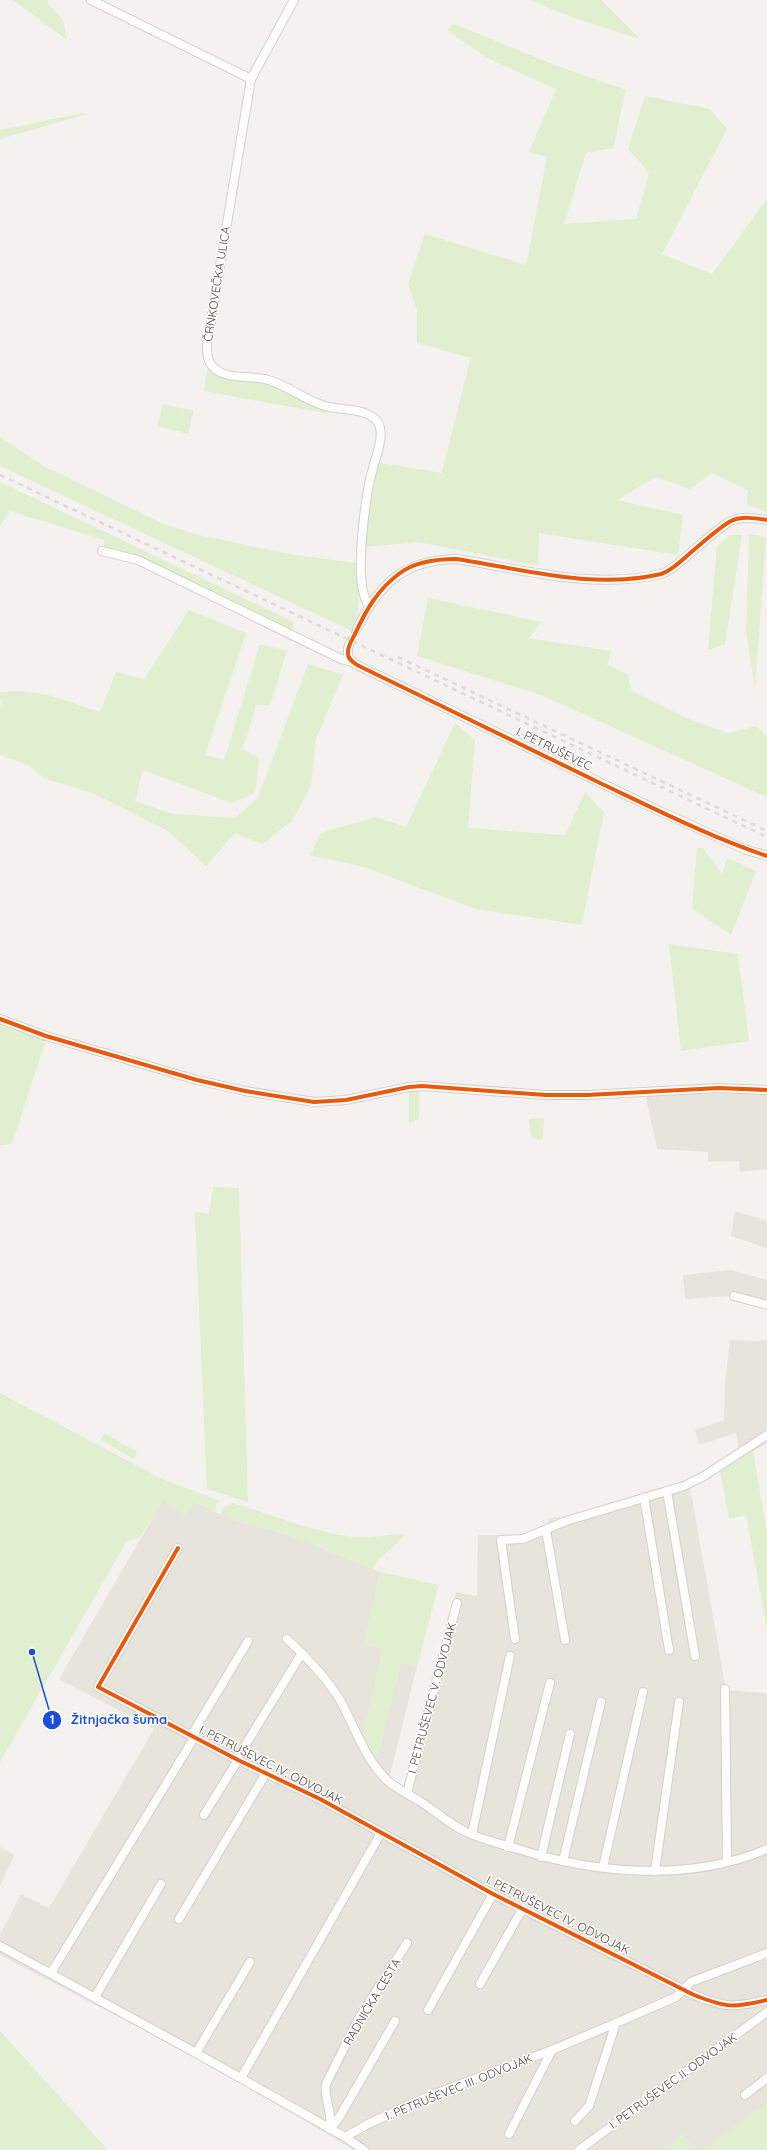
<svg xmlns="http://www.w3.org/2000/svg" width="767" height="2150" viewBox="0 0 767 2150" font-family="Quicksand,sans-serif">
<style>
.residential{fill:#e7e4dc}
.green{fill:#e1eecf}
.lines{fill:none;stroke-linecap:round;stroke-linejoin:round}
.street-tunnel{stroke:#d2cfca;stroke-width:8;stroke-dasharray:8 4;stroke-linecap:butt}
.street-casing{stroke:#d2d0cb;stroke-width:10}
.street{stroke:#fdfdfc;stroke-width:8}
.rail{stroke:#dbdbda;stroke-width:2.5;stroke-dasharray:5 5;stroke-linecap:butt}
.cycleway-casing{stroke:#fff;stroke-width:6}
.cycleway{stroke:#e8590c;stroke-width:4}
.labels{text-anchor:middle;stroke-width:3;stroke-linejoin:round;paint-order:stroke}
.street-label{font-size:12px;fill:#4b4439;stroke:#fff}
.leader{fill:none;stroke:#1d4ed8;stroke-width:1.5}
.callout-dot{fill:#1d4ed8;stroke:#fff;stroke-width:1.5}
.mark-label{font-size:12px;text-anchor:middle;font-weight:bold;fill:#fff}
.callout-label{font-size:13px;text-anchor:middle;font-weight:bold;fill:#1d4ed8;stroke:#fff;stroke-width:3;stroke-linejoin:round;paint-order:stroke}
</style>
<rect width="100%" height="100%" fill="#f4f2ee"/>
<g class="residential">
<polygon points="719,1084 767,1085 767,1169 740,1172 739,1161 708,1162 708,1152 657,1149 644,1088"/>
<polygon points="735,1211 767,1221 767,1248 731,1236"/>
<polygon points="731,1270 767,1280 767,1307 728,1296 685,1299 683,1275"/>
<polygon points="730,1340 767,1341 767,1442 753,1452 690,1487 726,1690 767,1693 767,2104 703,2150 694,2150 683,2135 663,2150 354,2150 214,2067 0,1955 0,1935 21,1894 49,1908 154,1729 59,1679 163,1500 195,1502 230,1519 292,1536 380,1572 364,1644 383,1649 362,1739 376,1763 401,1662 417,1666 389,1779 404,1789 456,1592 477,1596 478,1535 524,1535 548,1524 549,1518 565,1517 689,1480 739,1453 736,1433 699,1445 695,1430 724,1420 725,1385"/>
<polygon points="0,1847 14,1855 0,1886"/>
</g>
<g class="green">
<polygon points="13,0 49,0 47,4 62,18 67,40"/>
<polygon points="529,0 601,0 640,39 577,19"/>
<polygon points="454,24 552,64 626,90 613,148 586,153 564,224 636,219 649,172 628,149 645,96 710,109 727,129 662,254 712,274 767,199 767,512 747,505 748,490 712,473 690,489 656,477 617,500 683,515 678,555 539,533 538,566 419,542 364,547 375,462 442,473 471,358 417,343 417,310 408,284 425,234 526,265 547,157 529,152 556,89 489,59 447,30"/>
<polygon points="83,113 87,114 0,139 0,130"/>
<polygon points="207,370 229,377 279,386 302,402 330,414 204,391"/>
<polygon points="163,404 194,411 188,434 157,426"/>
<path d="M0,437L44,466L163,524L199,535L295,555L356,563C358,586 362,609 352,631L0,466Z"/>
<polygon points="0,482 294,622 289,633 104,548 104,540 10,511 0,526"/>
<polygon points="749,534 766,537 755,688 746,632"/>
<polygon points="730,535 742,535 725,644 708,650 717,546"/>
<polygon points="428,598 542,622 529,638 611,651 607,665 627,674 632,691 686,718 728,733 756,726 767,736 767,797 541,695 417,656"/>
<path d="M189,610L246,633L205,755L224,760L260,644L287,651L270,705H256L243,749L259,758L255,793L232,803L143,770L135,801L173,814L235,818L258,798L308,664L343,675L316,739L311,786L292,821L262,844L235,833L206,866L168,831L95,794L44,778L28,765L0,755V707L2,700L0,699V692C41,688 62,700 100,712L116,672L144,679Z"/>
<polygon points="455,723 475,740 468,828 565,835 585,792 604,812 582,925 476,909 366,868 310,855 321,833 375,817 406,827"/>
<polygon points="697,848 703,848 722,874 727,858 756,871 731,935 692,908"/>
<polygon points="669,944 738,954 749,1041 681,1051"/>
<polygon points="0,1021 46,1039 12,1144 0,1145"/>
<polygon points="420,1088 419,1119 409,1123 409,1089"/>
<polygon points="544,1118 543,1140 531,1138 529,1119"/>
<polygon points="213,1187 239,1188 248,1502 207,1489 195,1216 196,1212 209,1214"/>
<polygon points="0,1393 162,1479 218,1500 215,1512 196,1502 185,1516 163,1501 140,1537 126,1542 0,1762"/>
<polygon points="104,1433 137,1452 134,1459 101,1440"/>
<polygon points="753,1452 767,1532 767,1629 746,1515 729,1519 720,1470"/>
<path d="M233,1503C273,1515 314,1533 356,1537C373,1539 388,1533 405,1535L377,1561L373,1569L292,1536L230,1519L220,1514L225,1507Z"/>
<polygon points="380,1572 439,1585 417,1666 401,1662 376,1764 362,1739 383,1649 364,1644"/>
<polygon points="0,2031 108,2150 0,2150"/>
<polygon points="767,2104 767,2150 703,2150"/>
<polygon points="684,2135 694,2150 663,2150"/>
</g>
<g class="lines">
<polyline class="street-tunnel" points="349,645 358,627"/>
<g class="street-casing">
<g id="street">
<polyline points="91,0 251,79"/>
<path d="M294,0L251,79L207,344C207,353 207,362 215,369C227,379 250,376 265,379C286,384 304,400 325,406C342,411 364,407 377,421C386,433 376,456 373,468C365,495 357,564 363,591C364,596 366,601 368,605"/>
<polyline points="102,551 138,560 341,659 353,662"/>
<path d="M358,627C380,583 404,560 456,559C523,569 592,590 661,574C671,571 680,562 688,555C700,545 718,528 731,521C742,516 755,518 767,520"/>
<path d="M349,645C346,655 349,660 357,665L657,810L744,849L767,856"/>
<polyline points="0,1019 46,1036 197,1080 245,1091 314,1102 346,1100 409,1087 422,1086 546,1095 587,1095 719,1088 767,1090"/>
<polyline points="734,1296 767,1305"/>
<polyline points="667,1491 695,1656"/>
<polyline points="644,1497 669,1650"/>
<polyline points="546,1530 565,1640"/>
<path d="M178,1548L98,1687L238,1760L320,1799L493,1894L694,1995C727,2008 733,2008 767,2000"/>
<path d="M287,1639C307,1658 326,1677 340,1700C355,1727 365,1760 388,1781C397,1789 410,1795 421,1802C436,1812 450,1824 466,1832C483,1840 501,1844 518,1849C596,1874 690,1882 767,1849"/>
<polyline points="515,1639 501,1540 523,1539 566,1521 684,1486 704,1476 767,1435"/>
<polyline points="725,1689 727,1861"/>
<polyline points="191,1736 248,1641"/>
<polyline points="236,1760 302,1653"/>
<polyline points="407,1793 457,1603"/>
<polyline points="204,1815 238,1760"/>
<polyline points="472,1834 510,1656"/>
<polyline points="508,1847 550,1683"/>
<polyline points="541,1857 570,1734"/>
<polyline points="563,1861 601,1702"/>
<polyline points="603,1867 643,1692"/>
<polyline points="655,1871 679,1702"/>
<polyline points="179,1919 266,1773"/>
<polyline points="0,1946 196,2053 345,2137 364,2150"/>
<polyline points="51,1973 194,1738"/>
<polyline points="480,1984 523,1908"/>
<polyline points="95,1997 161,1884"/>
<polyline points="428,2010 493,1894"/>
<polyline points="196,2053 250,1962"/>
<polyline points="241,2078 381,1833"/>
<polyline points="745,2095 767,2078"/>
<polyline points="575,2121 589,2106 616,2023"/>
<polyline points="331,2128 340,2116 395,2021"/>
<path d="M330,2129C333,2112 323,2096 326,2084L358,2020L407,1943"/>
<polyline points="509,2134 552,2050"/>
<polyline points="345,2137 368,2124 429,2096 552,2050 616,2023 676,1997 691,1982 767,1953"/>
<polyline points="579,2150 767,2012"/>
</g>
</g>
<use href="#street" class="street"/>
<g class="rail">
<polyline points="0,475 767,837"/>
<polyline points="398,657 767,831"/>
</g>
<g class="cycleway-casing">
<g id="cycleway">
<path d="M767,520C755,518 742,516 731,521C718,528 700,545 688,555C680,562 671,571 661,574C592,590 523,569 456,559C437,559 415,562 400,573C378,589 366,610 355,634C352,640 347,647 348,654C348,659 353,662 357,665C438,704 519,744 600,783C655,809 710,837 767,856"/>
<polyline points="0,1019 46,1036 197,1080 245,1091 314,1102 346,1100 409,1087 422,1086 546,1095 587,1095 719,1088 767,1090"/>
<path d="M178,1548L98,1687L238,1760L320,1799L493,1894L694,1995C727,2008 733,2008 767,2000"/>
</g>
</g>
<use href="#cycleway" class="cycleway"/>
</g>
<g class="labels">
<g class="street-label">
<text transform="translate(217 284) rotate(-81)" y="4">ČRNKOVEČKA ULICA</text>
<text transform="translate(554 749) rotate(26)" y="4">I. PETRUŠEVEC</text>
<text transform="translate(432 1698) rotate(-75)" y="4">I. PETRUŠEVEC V. ODVOJAK</text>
<text transform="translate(271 1765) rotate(27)" y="4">I. PETRUŠEVEC IV. ODVOJAK</text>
<text transform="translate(558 1915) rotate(27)" y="4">I. PETRUŠEVEC IV. ODVOJAK</text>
<text transform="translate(372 2002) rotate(-59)" y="4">RADNIČKA CESTA</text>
<text transform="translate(673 2081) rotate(-36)" y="4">I. PETRUŠEVEC II. ODVOJAK</text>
<text transform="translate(459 2087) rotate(-22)" y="4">I. PETRUŠEVEC III. ODVOJAK</text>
</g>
</g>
<path class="leader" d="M32 1652L52 1720"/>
<g class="callout-dot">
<circle cx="32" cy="1652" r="4"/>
<circle cx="52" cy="1720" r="10"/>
</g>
<g class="mark-label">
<text x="52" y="1724">1</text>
</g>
<g class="callout-label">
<text x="119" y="1724">Žitnjačka šuma</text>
</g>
</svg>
